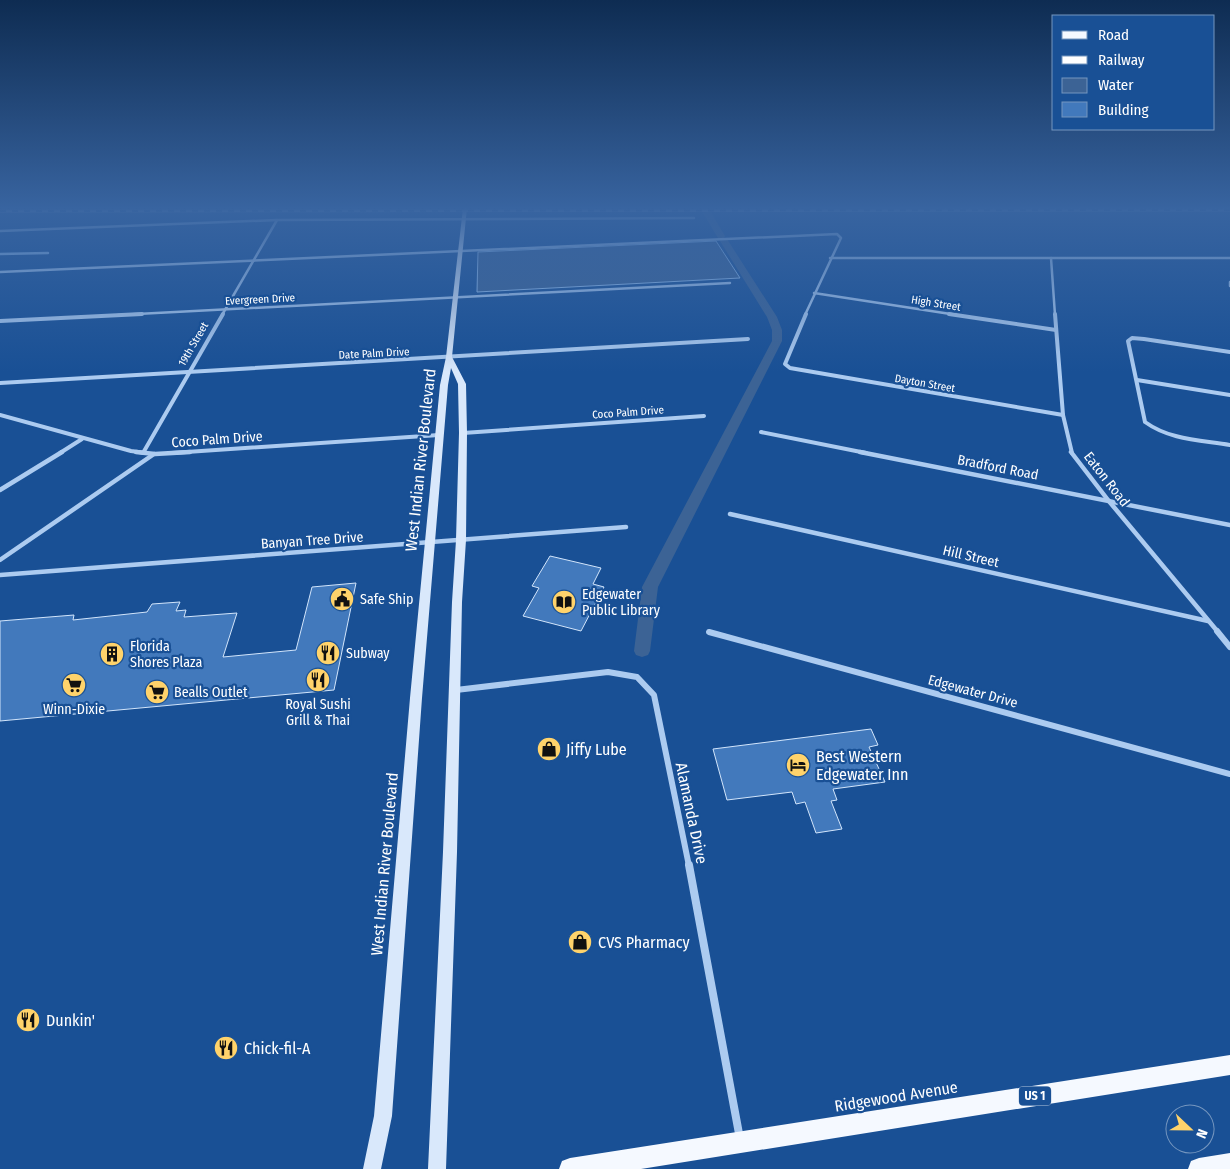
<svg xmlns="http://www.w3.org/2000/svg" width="1230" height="1169" viewBox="0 0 1230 1169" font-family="'Fira Sans Condensed',sans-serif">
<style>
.water{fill:#3c6395;stroke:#9ec6f2}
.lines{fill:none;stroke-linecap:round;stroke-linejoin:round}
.stream{stroke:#9ec6f2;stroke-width:2.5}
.canal{fill:#3c6395;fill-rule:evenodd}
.building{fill:#4279bc;stroke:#d2e5fb}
.minor-far4{stroke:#accbf0;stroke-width:2.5}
.minor-far3{stroke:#accbf0;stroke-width:4}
.minor-far2{stroke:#accbf0;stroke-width:4.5}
.minor-far1{stroke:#accbf0;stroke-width:6}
.minor{stroke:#accbf0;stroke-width:8}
.secondary{fill:#d9e8fb;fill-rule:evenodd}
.primary{fill:#f5f9ff;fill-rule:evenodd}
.rail-casing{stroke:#fff;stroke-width:3}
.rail{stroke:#195095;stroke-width:2;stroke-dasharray:6;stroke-linecap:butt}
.labels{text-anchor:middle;stroke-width:4.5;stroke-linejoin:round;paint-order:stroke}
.far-street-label{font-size:11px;fill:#fff;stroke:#195095}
.shield{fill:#195095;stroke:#bacadf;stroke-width:1}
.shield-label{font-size:12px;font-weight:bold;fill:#fff}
.street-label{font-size:14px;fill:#fff;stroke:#195095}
.poi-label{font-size:14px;fill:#fff;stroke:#195095;text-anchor:start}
.near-street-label{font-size:16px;fill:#fff;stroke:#195095}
.near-poi-label{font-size:16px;fill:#fff;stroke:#195095;text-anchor:start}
</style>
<rect width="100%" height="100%" fill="#195095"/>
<polygon class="water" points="716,241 740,278 477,292 478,252"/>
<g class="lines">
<polyline class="stream" points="0,254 48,253"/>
<g class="canal">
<polygon points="704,211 710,211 725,236 724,238 718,238 703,213"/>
<polygon points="721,239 727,239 777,317 782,330 782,341 658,587 650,651 648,655 642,657 636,655 634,651 642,587 772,341 772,330 767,317 720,241"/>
</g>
</g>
<g class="building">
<polygon points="550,556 601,568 593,584 604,587 581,631 523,616 539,588 532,586"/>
<polygon points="356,583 334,690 0,721 0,621 74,615 73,620 147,612 152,604 180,602 176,611 186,610 184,617 237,613 223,657 296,650 312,587"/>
<polygon points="871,729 878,745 869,747 885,782 833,789 837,800 831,801 842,829 816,833 805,802 796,804 792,792 727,800 713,749"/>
</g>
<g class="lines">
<g class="minor-far4">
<polyline points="0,231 277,220 694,218"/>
<polyline points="830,258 1230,258"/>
<polyline points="1051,258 1055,315"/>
<polyline points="0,272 837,234 841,238 805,315"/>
<polyline points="1230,282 1230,286"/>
<polyline points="814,293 957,315"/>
<polyline points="118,315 730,283"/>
<polyline points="222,315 277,220"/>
</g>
<g class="minor-far3">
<polyline points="806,314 785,364 790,368 1063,415"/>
<polyline points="949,314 1056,330"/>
<polyline points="1055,314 1063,415 1072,453"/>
<polyline points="0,321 142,314"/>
<path d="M1230,352L1144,339L1132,338L1128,341L1145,422C1170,440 1200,440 1230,445"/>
<polyline points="1137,380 1230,395"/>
<polyline points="0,383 748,339"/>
<polyline points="0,415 131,451 146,453"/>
<polyline points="761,432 866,453"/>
<polyline points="463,433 704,416"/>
<polyline points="60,453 82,439"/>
<polyline points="143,453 223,314"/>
<polyline points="172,453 439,435"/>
</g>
<g class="minor-far2">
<polyline points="136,452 155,454 190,452"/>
<polyline points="860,452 1230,525"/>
<polyline points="1071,452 1108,500 1218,632"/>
<polyline points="0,490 62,452"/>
<polyline points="730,514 1208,621"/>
<polyline points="0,560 154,454"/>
<polyline points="0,575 626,527"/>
</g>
<g class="minor-far1">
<polyline points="1217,631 1230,647"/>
<polyline points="709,632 1230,774"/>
<polyline points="456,690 608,672 637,677 654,695 689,866"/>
</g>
<polyline class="minor" points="689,865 740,1139"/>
<polygon class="secondary" points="463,208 467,208 452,357 466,384 467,433 466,540 462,602 457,852 446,1169 428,1169 443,852 452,602 456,540 459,433 458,384 451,368 448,385 422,698 392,1116 381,1169 363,1169 374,1116 410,698 440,385 446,357"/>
<g class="primary">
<polygon points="1230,1055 1230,1075 641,1169 559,1169 562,1161 570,1158"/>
<polygon points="1230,1153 1230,1169 1188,1169 1191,1161 1199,1158"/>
</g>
<g class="rail-casing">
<polyline id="rail" points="0,211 1230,210"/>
</g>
<use href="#rail" class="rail"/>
</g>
<linearGradient id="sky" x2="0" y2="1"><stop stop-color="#0e2c52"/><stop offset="0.56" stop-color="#3864a0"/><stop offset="1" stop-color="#3864a0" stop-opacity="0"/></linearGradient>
<rect width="1230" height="372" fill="url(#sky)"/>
<defs>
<g id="civic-disc" transform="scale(1.25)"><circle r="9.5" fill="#ffd36b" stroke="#195095"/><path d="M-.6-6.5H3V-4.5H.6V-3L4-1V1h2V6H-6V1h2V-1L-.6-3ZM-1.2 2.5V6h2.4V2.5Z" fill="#111"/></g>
<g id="library-disc" transform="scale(1.25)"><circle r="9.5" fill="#ffd36b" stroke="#195095"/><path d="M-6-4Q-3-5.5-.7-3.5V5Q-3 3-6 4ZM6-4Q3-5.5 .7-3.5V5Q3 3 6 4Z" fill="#111"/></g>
<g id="restaurant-disc" transform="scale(1.25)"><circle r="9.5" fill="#ffd36b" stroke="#195095"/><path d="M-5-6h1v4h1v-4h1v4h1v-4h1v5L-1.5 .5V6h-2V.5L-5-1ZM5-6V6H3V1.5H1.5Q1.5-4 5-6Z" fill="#111"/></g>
<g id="building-disc" transform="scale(1.25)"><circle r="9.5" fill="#ffd36b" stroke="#195095"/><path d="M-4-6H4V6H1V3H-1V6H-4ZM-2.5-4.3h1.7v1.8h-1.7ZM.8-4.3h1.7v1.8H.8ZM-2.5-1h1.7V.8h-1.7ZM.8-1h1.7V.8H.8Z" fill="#111"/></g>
<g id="supermarket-disc" transform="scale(1.25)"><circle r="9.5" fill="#ffd36b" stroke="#195095"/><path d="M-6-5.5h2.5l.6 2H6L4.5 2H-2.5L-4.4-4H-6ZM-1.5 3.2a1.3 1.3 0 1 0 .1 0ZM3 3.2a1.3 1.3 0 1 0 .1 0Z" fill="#111"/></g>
<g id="shop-disc" transform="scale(1.25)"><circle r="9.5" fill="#ffd36b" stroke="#195095"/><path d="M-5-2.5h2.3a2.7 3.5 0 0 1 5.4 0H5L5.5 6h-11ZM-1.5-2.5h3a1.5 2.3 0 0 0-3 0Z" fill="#111"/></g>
<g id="hotel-disc" transform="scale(1.25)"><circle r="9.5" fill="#ffd36b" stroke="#195095"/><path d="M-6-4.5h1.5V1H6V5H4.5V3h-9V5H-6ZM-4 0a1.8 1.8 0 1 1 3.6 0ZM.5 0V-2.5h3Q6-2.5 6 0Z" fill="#111"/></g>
</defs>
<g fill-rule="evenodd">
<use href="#civic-disc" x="342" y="599"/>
<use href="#library-disc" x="564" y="602"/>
<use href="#restaurant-disc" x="328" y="653"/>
<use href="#building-disc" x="112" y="654"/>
<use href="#restaurant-disc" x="318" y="680"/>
<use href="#supermarket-disc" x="74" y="685"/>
<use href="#supermarket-disc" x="157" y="692"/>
<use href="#shop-disc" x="549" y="749"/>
<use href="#hotel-disc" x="798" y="765"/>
<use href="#shop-disc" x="580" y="942"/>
<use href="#restaurant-disc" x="28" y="1020"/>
<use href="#restaurant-disc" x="226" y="1048"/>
</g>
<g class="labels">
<g class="far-street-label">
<text transform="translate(260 299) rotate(-3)" y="4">Evergreen Drive</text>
<text transform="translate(936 303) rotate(9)" y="4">High Street</text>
<text transform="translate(193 344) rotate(-60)" y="4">19th Street</text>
<text transform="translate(374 353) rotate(-3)" y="4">Date Palm Drive</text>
<text transform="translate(925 383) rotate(10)" y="4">Dayton Street</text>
<text transform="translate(628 412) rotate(-4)" y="4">Coco Palm Drive</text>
</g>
<rect class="shield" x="1019" y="1086.5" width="32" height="19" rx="4"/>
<g class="shield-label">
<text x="1035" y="1100">US 1</text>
</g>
<g class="street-label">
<text transform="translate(217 439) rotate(-4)" y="5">Coco Palm Drive</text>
<text transform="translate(998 467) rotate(11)" y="5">Bradford Road</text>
<text transform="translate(1107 479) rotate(52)" y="5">Eaton Road</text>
<text transform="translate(312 540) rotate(-4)" y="5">Banyan Tree Drive</text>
<text transform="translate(971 556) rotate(13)" y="5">Hill Street</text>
<text transform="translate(973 691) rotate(15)" y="5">Edgewater Drive</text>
</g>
<g class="poi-label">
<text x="582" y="599">Edgewater<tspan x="582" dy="16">Public Library</tspan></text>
<text x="360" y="604">Safe Ship</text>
<text x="130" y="651">Florida<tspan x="130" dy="16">Shores Plaza</tspan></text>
<text x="346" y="658">Subway</text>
<text x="174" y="697">Bealls Outlet</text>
<text x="318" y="709" text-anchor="middle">Royal Sushi<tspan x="318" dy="16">Grill &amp; Thai</tspan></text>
<text x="74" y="714" text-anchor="middle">Winn-Dixie</text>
</g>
<g class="near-street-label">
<text transform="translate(420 460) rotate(-84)" y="6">West Indian River Boulevard</text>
<text transform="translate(692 813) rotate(78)" y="6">Alamanda Drive</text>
<text transform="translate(384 864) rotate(-85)" y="6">West Indian River Boulevard</text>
<text transform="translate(896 1096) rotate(-9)" y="6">Ridgewood Avenue</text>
</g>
<g class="near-poi-label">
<text x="566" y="755">Jiffy Lube</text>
<text x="816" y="762">Best Western<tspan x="816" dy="18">Edgewater Inn</tspan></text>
<text x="598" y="948">CVS Pharmacy</text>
<text x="46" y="1026">Dunkin'</text>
<text x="244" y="1054">Chick-fil-A</text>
</g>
</g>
<rect x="1052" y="15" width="162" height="115" fill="#195095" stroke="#7596bf"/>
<rect x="1062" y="31" width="25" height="8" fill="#f5f9ff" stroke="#7596bf"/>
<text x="1098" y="40" font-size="15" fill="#ffffff">Road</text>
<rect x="1062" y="56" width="25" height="8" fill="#ffffff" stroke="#7596bf"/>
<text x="1098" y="65" font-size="15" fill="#ffffff">Railway</text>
<rect x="1062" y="78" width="25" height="15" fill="#3c6395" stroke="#7596bf"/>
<text x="1098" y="90" font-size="15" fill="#ffffff">Water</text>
<rect x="1062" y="102" width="25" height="15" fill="#4279bc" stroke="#7596bf"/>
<text x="1098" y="115" font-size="15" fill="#ffffff">Building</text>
<g transform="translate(1190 1129) rotate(112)"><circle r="24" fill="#195095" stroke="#7596bf"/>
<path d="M0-4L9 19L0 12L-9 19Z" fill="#ffd36b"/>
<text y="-8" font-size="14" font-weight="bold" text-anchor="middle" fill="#ffffff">N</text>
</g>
</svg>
